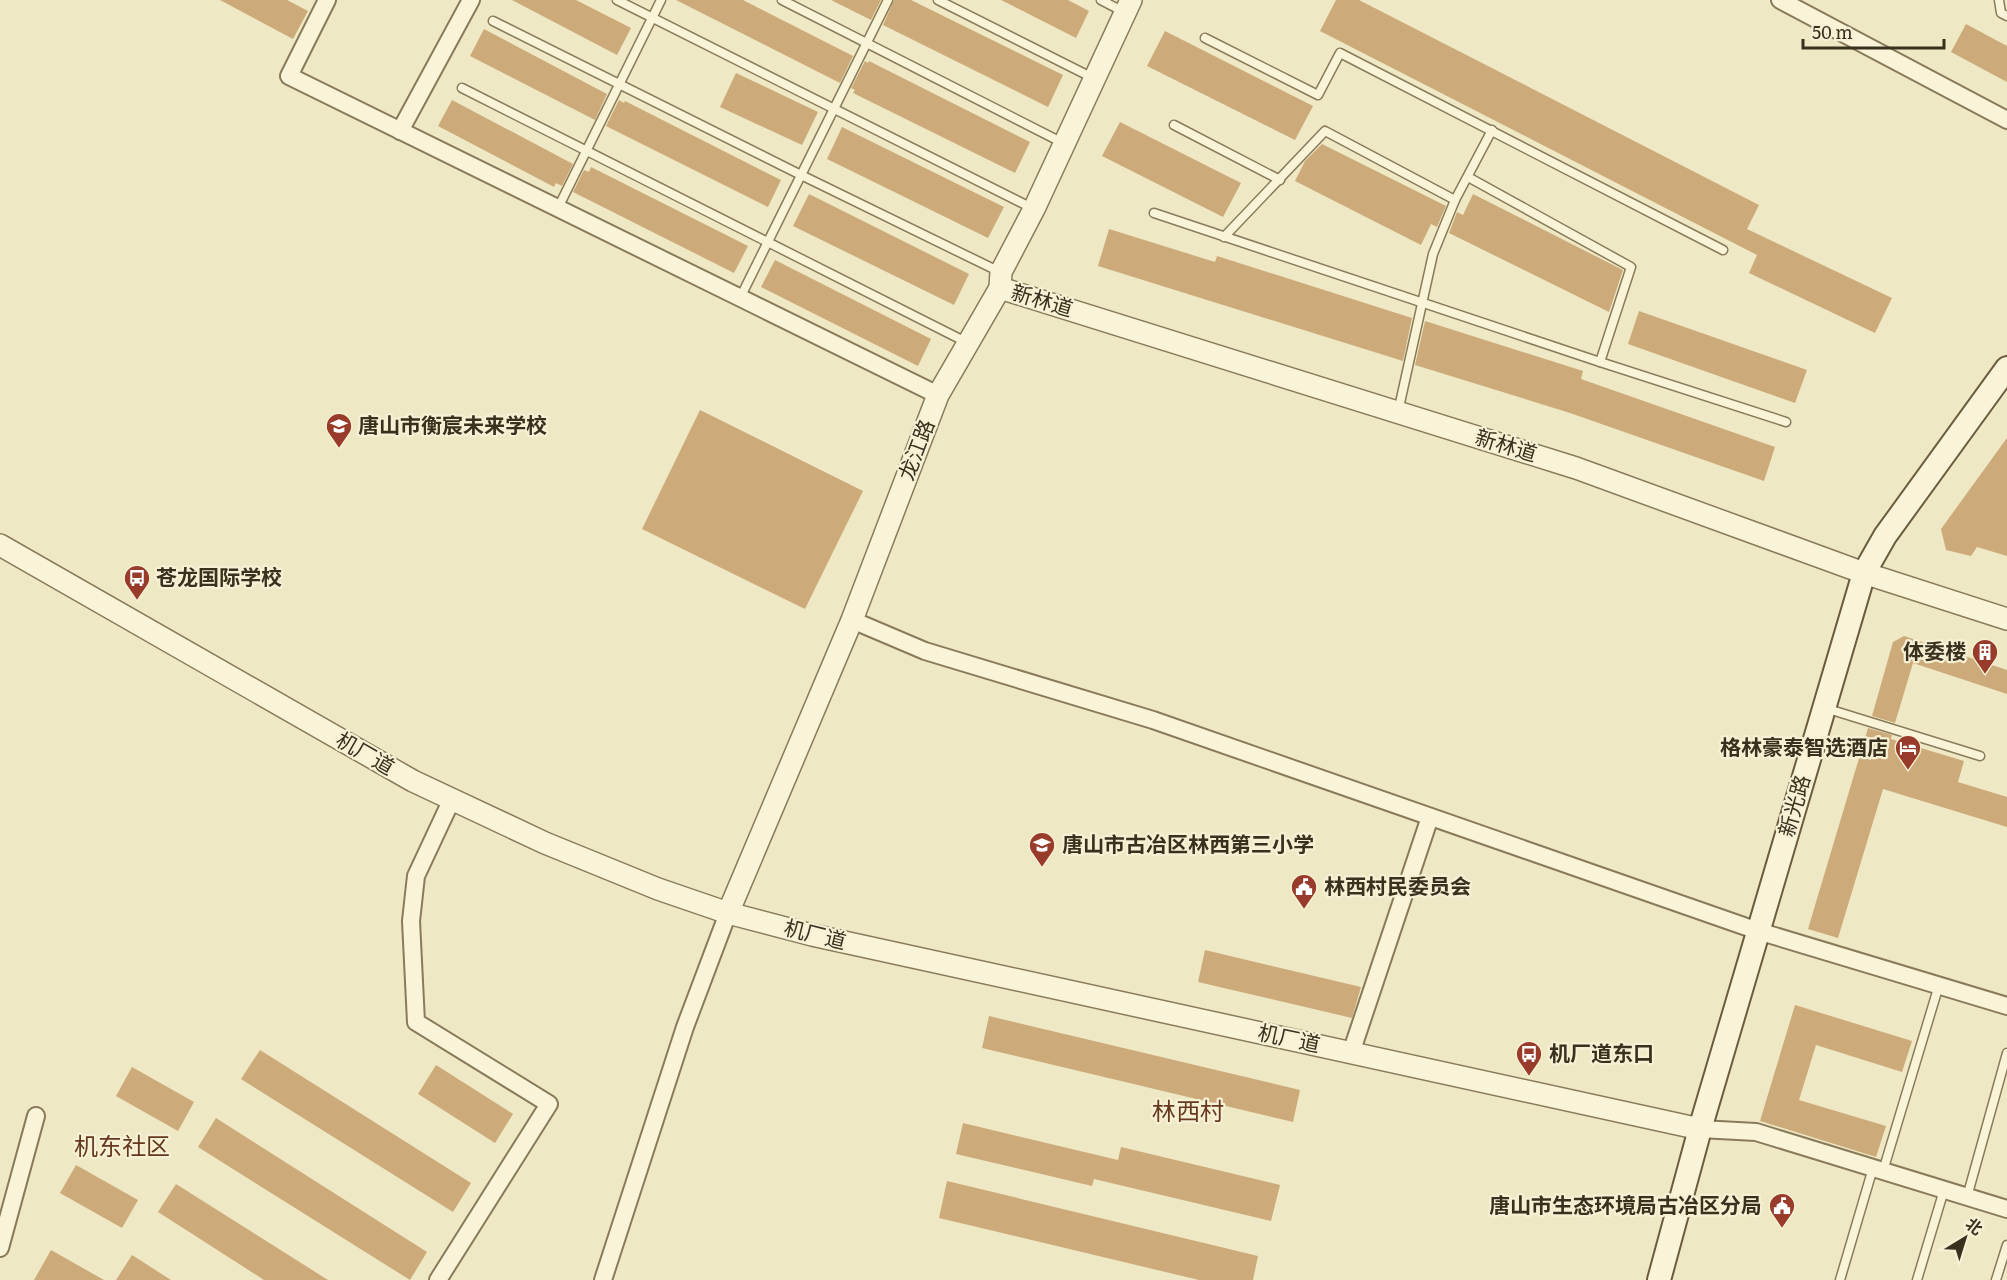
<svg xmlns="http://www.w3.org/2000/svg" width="2007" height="1280" viewBox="0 0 2007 1280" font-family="Literata,'Noto Sans SC',serif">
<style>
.building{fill:#cdaa7a}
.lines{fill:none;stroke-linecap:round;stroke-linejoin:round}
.service-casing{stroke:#897b5a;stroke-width:11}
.minor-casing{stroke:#897b5a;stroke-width:20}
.tertiary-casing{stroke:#897b5a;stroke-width:24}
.secondary-casing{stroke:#6b5c3e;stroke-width:26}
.service{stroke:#f9f4d8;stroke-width:8}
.minor{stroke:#f9f4d8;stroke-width:16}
.tertiary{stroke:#f9f4d8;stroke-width:21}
.secondary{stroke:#f9f4d8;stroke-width:22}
.labels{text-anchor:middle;stroke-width:4.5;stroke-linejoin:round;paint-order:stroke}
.street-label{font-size:21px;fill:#39301e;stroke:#f6f1d4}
.poi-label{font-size:21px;font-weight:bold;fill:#39301e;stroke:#f6f1d4;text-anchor:start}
.quarter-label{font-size:24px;fill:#66381e;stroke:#f6f1d4}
</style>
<rect width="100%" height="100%" fill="#eee9c4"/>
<g class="building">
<polygon points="220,0 287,0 308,11 293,39"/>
<polygon points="512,0 576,0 631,28 617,55"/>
<polygon points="676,0 743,0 853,56 840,83"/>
<polygon points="831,0 881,0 871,20"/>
<polygon points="894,0 911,0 1063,75 1048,107 883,25"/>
<polygon points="1001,0 1068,0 1089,11 1076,38"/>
<polygon points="1336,0 1359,0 1759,205 1747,229 1892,298 1875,333 1749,273 1757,255 1320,31"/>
<polygon points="1966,24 2007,46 2007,82 1951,52"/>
<polygon points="484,29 607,94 595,120 470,56"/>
<polygon points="1165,31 1313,106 1295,140 1147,66"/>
<polygon points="865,61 868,63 869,61 1030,142 1015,173 853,93 855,90 851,88"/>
<polygon points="736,73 818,112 802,145 720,107"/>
<polygon points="452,100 573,164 562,186 556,183 554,187 438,126"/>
<polygon points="619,100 624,103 625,101 781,180 768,207 606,126"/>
<polygon points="1120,122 1241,183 1223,217 1102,156"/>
<polygon points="842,127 1004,207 988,238 827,159"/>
<polygon points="1322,144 1446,206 1437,227 1431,224 1421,245 1295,181 1305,161"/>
<polygon points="591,167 748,246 734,273 573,192 584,170 589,172"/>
<polygon points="809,194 969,274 954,305 793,226"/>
<polygon points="1473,194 1623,270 1609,312 1449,233 1457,212 1463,215"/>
<polygon points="1109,229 1215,262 1217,256 1412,318 1403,361 1098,266"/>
<polygon points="775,260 931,339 918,366 761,287"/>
<polygon points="1639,311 1807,370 1795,403 1628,344"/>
<polygon points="1425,321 1583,371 1581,379 1775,447 1764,481 1570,413 1415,365"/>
<polygon points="700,410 863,491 805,609 642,529"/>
<polygon points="2007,438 2007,556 1977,547 1971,556 1946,550 1941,529"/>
<polygon points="1904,636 2007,670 2007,694 1913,663 1895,723 1872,716 1893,642"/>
<polygon points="1868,728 1892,735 1891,739 1964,761 1958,782 2007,797 2007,827 1883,789 1838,938 1808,929"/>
<polygon points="1205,950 1361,987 1352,1018 1198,982"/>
<polygon points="1795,1005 1912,1041 1902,1072 1816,1045 1799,1100 1886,1126 1876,1157 1760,1121"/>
<polygon points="989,1016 1300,1090 1293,1122 982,1048"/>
<polygon points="260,1050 471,1183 453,1212 241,1079"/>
<polygon points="436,1065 513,1114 495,1143 418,1094"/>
<polygon points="132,1067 194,1102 178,1131 116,1096"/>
<polygon points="216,1118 427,1252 410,1280 198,1147"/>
<polygon points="963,1123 1118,1160 1121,1147 1280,1185 1271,1221 1094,1179 1092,1186 956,1154"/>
<polygon points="76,1165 138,1200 122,1228 60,1193"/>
<polygon points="947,1181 1258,1256 1253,1280 1199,1280 939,1218"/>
<polygon points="176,1184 328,1280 264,1280 158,1212"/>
<polygon points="51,1250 104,1280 34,1280"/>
<polygon points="132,1255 171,1280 116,1280"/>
</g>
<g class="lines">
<g class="service-casing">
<g id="service">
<polyline points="617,0 1034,209"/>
<polyline points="782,0 1065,144"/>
<polyline points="938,0 1093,78"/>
<polyline points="1101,0 1124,12"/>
<polyline points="1999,0 2001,13 2007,16"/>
<polyline points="493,21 801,175 1000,272"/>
<polyline points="1205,38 1318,95 1340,53 1723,250"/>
<polyline points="462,88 968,343"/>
<polyline points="1174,125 1280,180"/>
<polyline points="1468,177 1631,267 1600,362"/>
<polyline points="558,208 661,0"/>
<polyline points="1154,213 1600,362 1786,422"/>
<polyline points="1224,237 1325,131 1455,200"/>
<polyline points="740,298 888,0"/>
<polyline points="1398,412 1433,254 1455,200 1492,130"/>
<polyline points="1825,708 1980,756"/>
<polyline points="1883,1171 1939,985"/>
<polyline points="1967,1197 2007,1053"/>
<polyline points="1840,1280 1873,1168"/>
<polyline points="1917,1280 1944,1190"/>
<polyline points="1996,1280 2007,1245"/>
</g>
</g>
<g class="minor-casing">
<g id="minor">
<polyline points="327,0 289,76 938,395"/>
<polyline points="1780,0 2007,120"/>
<polyline points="400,131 471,0"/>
<polyline points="852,620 925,651 1153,720 1758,931 2007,1006"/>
<polyline points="1351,1053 1430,817"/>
<polyline points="1700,1129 1756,1132 2007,1209"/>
<polyline points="0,1248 36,1116"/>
<polyline points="438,1280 549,1104 416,1022 411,921 416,876 452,799"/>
<polyline points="603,1280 685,1027 728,913"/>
</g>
</g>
<g class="tertiary-casing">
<g id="tertiary">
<polyline points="1000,288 1576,468 1864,573 2007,619"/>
<polyline points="0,545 413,781 545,843 658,889 728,913 812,935 1700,1129"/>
<polyline points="728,913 852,620 938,395 1000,288 1001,272 1034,209 1131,0"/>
</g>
</g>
<g class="secondary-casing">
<polyline id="secondary" points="1659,1280 1700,1129 1864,573 1885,536 2007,368"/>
</g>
<use href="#service" class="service"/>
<use href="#minor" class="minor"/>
<use href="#tertiary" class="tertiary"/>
<use href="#secondary" class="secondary"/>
</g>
<defs>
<g id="school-pin" transform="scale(1.35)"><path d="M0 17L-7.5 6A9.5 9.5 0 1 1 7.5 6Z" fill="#993b2a" stroke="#f6f1d4"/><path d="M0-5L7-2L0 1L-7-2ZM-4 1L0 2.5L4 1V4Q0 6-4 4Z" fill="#fff"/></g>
<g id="bus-pin" transform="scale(1.35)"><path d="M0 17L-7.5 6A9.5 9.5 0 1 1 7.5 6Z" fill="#993b2a" stroke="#f6f1d4"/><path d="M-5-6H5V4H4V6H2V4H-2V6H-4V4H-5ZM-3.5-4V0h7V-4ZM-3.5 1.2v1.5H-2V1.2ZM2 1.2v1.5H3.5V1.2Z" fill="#fff"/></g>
<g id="building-pin" transform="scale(1.35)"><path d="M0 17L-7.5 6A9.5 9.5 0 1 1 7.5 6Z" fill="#993b2a" stroke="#f6f1d4"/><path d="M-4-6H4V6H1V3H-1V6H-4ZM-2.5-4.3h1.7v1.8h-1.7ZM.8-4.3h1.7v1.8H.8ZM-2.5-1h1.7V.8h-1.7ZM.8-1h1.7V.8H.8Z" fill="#fff"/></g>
<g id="hotel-pin" transform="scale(1.35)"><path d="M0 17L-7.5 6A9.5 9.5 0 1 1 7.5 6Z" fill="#993b2a" stroke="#f6f1d4"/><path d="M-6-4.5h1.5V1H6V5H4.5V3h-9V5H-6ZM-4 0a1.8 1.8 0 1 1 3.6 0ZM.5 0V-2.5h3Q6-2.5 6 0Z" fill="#fff"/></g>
<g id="civic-pin" transform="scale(1.35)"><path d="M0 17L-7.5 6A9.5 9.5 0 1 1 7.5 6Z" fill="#993b2a" stroke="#f6f1d4"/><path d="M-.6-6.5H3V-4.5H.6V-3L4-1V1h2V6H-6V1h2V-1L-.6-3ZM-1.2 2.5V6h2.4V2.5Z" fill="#fff"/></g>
</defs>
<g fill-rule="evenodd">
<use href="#school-pin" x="339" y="426"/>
<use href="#bus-pin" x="137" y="578"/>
<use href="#building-pin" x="1985" y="652"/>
<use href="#hotel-pin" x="1908" y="748"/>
<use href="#school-pin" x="1042" y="845"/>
<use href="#civic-pin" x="1304" y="887"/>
<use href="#bus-pin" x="1529" y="1054"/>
<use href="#civic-pin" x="1782" y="1206"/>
</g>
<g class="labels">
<g class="street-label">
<text transform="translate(1042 301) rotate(17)" y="7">新林道</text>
<text transform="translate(1506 446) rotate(17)" y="7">新林道</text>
<text transform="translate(917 450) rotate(-69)" y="7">龙江路</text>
<text transform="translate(365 754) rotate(30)" y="7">机厂道</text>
<text transform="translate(1795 806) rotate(-74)" y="7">新光路</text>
<text transform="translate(815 935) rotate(14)" y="7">机厂道</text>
<text transform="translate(1289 1039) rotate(12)" y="7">机厂道</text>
</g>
<g class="poi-label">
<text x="358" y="433">唐山市衡宸未来学校</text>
<text x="156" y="585">苍龙国际学校</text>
<text x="1966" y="659" text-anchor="end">体委楼</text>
<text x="1888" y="755" text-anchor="end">格林豪泰智选酒店</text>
<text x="1062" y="852">唐山市古冶区林西第三小学</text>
<text x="1324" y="894">林西村民委员会</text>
<text x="1549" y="1061">机厂道东口</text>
<text x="1762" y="1213" text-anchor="end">唐山市生态环境局古冶区分局</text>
</g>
<g class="quarter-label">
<text x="1188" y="1120">林西村</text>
<text x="122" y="1155">机东社区</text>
</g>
</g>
<g transform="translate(1965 1238) rotate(38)" stroke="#f6f1d4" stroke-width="4.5" paint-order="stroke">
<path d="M0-4.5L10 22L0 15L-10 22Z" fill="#39301e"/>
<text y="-9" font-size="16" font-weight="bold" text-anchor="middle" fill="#39301e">北</text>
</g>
<path d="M1803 39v9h141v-9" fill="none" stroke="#39301e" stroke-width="3"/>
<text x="1812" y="39" font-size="18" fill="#39301e" stroke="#f6f1d4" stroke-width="4.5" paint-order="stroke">50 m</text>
</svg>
